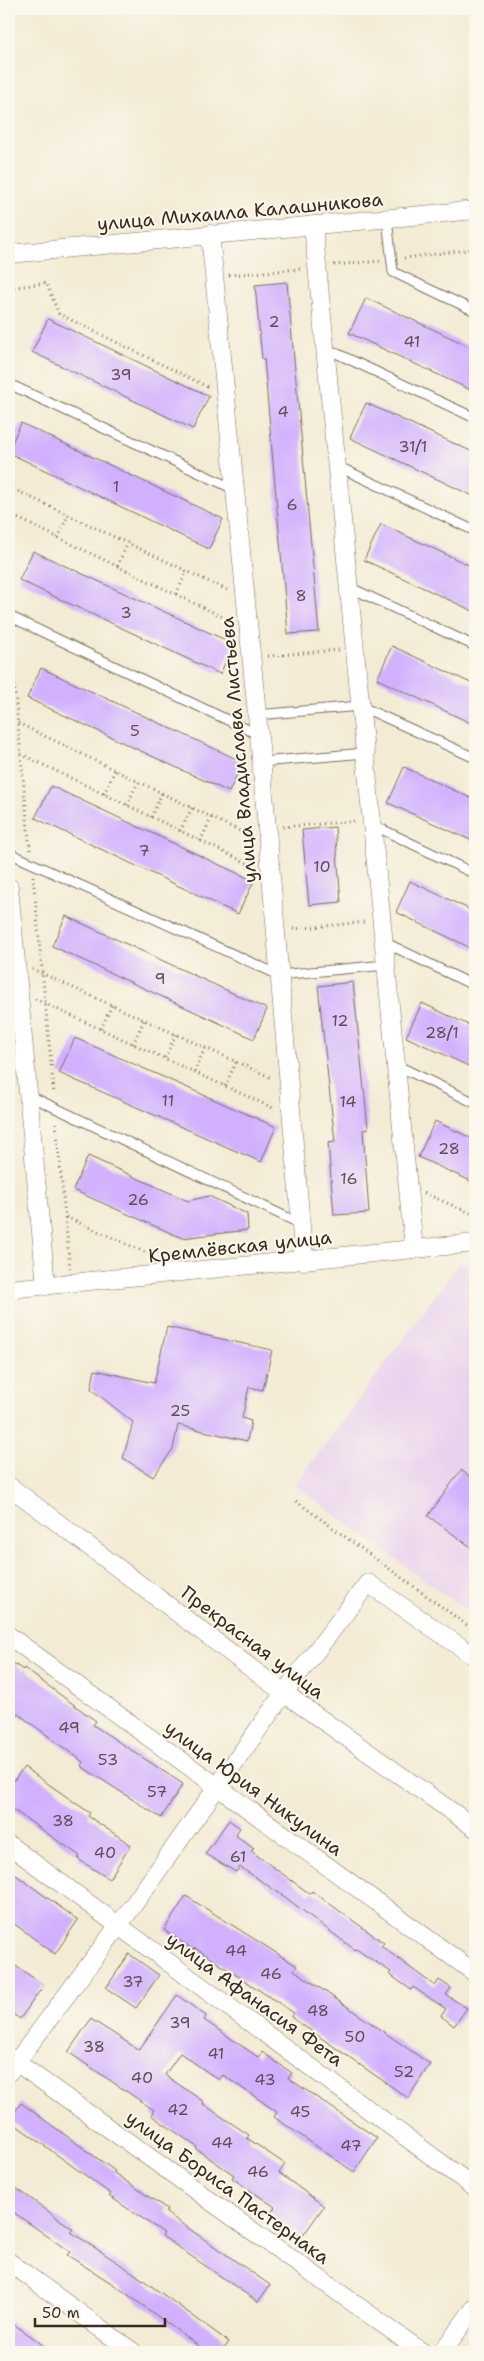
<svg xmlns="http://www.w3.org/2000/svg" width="484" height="2361" viewBox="0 0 484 2361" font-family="'Shantell Sans',sans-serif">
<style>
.built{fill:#e9d2ee}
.building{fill:#d1b1fe}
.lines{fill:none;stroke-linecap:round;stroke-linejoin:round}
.service-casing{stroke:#7b6e5e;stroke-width:11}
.minor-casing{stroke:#7b6e5e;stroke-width:19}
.path{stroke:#7b6e5e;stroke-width:3;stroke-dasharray:1 4;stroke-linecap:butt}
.service{stroke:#fff;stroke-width:9}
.minor{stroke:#fff;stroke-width:18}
.labels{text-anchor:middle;stroke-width:4;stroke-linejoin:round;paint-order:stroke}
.number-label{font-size:16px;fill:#604c56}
.street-label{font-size:19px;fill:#3b2a1e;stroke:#fbf7ec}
</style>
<rect width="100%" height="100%" fill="#fbf7ec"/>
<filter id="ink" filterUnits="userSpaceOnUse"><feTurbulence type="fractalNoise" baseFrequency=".02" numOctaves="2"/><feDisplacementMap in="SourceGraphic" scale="10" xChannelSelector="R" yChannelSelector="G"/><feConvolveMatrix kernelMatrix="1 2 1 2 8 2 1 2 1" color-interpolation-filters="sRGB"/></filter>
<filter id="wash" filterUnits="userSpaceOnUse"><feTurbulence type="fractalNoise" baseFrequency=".0096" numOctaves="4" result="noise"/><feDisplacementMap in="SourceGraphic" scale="20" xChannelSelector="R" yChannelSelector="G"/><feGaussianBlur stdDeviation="1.12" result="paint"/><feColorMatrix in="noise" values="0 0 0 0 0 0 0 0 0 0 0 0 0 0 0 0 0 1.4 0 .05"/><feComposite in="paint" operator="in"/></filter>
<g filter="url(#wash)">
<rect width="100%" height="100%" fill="#f3ebd4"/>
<polygon class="built" points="475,1262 475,1617 295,1485 459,1264"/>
<g id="blocks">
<g class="building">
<polygon points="287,282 319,632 288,634 264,359 262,359 255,285"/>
<polygon points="366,298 475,349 475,392 349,333"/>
<polygon points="48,319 209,396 193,429 32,352"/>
<polygon points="366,403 475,453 475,497 350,438"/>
<polygon points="21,423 223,519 209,549 9,453 9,449"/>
<polygon points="381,524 475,568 475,612 364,560"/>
<polygon points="33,551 234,644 220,674 19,580"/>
<polygon points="392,646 475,685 475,725 377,679"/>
<polygon points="41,668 243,762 229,792 27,698"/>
<polygon points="404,767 475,800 475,842 388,803"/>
<polygon points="51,786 254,881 238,914 35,818"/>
<polygon points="335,827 341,902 309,905 302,830"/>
<polygon points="410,881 475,912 475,950 396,912"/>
<polygon points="66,916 267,1009 254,1039 52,946"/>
<polygon points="353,982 368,1129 363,1130 369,1213 334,1215 328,1143 335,1142 318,986"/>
<polygon points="422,1003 475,1028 475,1069 406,1037"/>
<polygon points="75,1038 276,1127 261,1162 59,1073"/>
<polygon points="435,1121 475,1140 475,1183 418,1157"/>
<polygon points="88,1156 188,1201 209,1196 247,1214 248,1230 182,1238 73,1190"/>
<polygon points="167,1327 272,1350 263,1390 249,1387 242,1418 251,1421 247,1441 178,1425 173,1449 153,1477 123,1458 133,1422 91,1389 95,1370 154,1383"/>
<polygon points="461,1470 475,1480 475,1550 428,1516"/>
<polygon points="9,1660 23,1670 24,1668 96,1721 93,1725 183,1784 161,1818 81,1766 83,1762 9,1707"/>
<polygon points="24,1767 90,1813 88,1816 131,1845 109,1879 78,1859 80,1856 9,1807 9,1787"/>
<polygon points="229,1820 240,1828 235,1835 254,1848 251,1851 310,1894 312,1891 384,1943 381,1946 435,1986 439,1980 451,1988 446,1995 467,2008 454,2026 441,2016 446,2009 413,1987 411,1990 389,1974 391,1972 356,1949 355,1950 285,1897 240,1867 236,1872 205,1854"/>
<polygon points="9,1870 78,1920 55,1954 9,1920"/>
<polygon points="186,1896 297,1966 294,1970 430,2064 408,2098 291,2017 294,2013 195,1948 194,1950 164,1930"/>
<polygon points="129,1954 159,1975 136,2008 106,1988"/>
<polygon points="14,1965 44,1985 20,2019 9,2011 9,1972"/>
<polygon points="177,1995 206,2016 204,2020 258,2057 262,2052 292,2073 288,2078 377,2138 354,2172 274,2117 277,2112 223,2075 219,2080 180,2053 165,2075 204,2102 203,2104 249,2135 247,2138 285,2164 279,2173 324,2206 302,2237 270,2214 275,2207 232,2178 234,2175 196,2149 197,2147 151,2115 154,2110 68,2052 91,2019 139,2050"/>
<polygon points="21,2103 115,2171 114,2173 167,2209 165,2212 270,2285 258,2302 162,2236 164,2233 109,2196 111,2194 9,2120"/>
<polygon points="9,2183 73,2229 71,2232 132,2272 229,2342 222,2352 207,2352 113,2284 67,2255 70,2252 9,2209"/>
<polygon points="9,2321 35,2339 51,2352 17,2352 9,2346"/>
</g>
</g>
</g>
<g filter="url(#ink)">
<use href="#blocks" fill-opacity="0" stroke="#7b6e5e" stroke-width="1"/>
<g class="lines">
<g class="service-casing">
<g id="service">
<polyline points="387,218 393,272 475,311"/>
<polyline points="325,348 475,418"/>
<polyline points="9,384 234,489"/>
<polyline points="337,466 475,531"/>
<polyline points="349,587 475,646"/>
<polyline points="9,616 259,735"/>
<polyline points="257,715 360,706 475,758"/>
<polyline points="261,762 365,753"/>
<polyline points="373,825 475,874"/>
<polyline points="9,853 279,975 386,965"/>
<polyline points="384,942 475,986"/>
<polyline points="396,1065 475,1103"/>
<polyline points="28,1095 301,1224"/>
</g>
</g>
<g class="minor-casing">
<g id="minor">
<polyline points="313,225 414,1249"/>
<polyline points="210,234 259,735 304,1261"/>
<polyline points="9,254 475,210"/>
<polyline points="9,887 46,1286"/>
<polyline points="9,1289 475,1243"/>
<polyline points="9,1486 284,1693 475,1828"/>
<polyline points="9,1636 475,1973"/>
<polyline points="9,1845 475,2188"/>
<polyline points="9,2057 422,2352"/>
<polyline points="9,2072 119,1925 284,1693 368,1583 475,1657"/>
<polyline points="9,2262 133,2352"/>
<polyline points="442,2352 475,2307"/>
</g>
</g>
<g class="path">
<polyline points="404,258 475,249"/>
<polyline points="334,265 380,261"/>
<polyline points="229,275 300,269"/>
<polyline points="9,288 46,283 59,314 208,387"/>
<polyline points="9,487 227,590"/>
<polyline points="9,514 231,621"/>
<polyline points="58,538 68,515"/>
<polyline points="117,566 128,543"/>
<polyline points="176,594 187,571"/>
<polyline points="9,630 30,850"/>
<polyline points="268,656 339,650"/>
<polyline points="18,723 252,837"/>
<polyline points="21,754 255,867"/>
<polyline points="104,794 115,770"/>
<polyline points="127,805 138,782"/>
<polyline points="151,817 162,793"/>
<polyline points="283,827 356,821"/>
<polyline points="180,831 192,808"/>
<polyline points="200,841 212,817"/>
<polyline points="33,876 54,1094"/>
<polyline points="293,929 366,922"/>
<polyline points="32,969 272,1078"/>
<polyline points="35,999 275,1109"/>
<polyline points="101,1029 112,1005"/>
<polyline points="133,1044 144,1020"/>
<polyline points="165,1058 176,1034"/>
<polyline points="194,1072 205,1048"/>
<polyline points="225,1086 236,1062"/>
<polyline points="56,1123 70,1268"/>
<polyline points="424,1193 475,1215"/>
<polyline points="66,1217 156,1257"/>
<polyline points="296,1501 475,1631"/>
</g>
<use href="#service" class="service"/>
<use href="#minor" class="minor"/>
</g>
</g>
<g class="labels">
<g class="number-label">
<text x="274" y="327">2</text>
<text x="412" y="347">41</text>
<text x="121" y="380">39</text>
<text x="283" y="417">4</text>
<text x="413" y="452">31/1</text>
<text x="116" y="492">1</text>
<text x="292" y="510">6</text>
<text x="301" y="601">8</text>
<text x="126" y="618">3</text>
<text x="135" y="736">5</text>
<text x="144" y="856">7</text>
<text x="322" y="872">10</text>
<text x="160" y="984">9</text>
<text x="340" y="1026">12</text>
<text x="442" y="1038">28/1</text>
<text x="168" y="1106">11</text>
<text x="348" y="1107">14</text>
<text x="449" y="1154">28</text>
<text x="349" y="1184">16</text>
<text x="138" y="1205">26</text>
<text x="180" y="1416">25</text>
<text x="69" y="1733">49</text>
<text x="108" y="1765">53</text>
<text x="157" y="1797">57</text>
<text x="63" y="1826">38</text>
<text x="105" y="1858">40</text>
<text x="238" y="1862">61</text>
<text x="236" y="1956">44</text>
<text x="271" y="1979">46</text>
<text x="133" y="1987">37</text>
<text x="318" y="2016">48</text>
<text x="180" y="2028">39</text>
<text x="355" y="2042">50</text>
<text x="94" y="2052">38</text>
<text x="216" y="2059">41</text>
<text x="404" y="2077">52</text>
<text x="142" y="2083">40</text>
<text x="265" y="2085">43</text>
<text x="178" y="2115">42</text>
<text x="300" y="2117">45</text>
<text x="222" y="2148">44</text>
<text x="351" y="2151">47</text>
<text x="258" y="2177">46</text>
</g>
<g class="street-label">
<text transform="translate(240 211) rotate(-5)" y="7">улица Михаила Калашникова</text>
<text transform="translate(238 750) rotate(-95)" y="7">улица Владислава Листьева</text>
<text transform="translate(240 1246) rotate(-6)" y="7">Кремлёвская улица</text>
<text transform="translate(253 1642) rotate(37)" y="7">Прекрасная улица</text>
<text transform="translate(254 1788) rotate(36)" y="7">улица Юрия Никулина</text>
<text transform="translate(255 1999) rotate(36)" y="7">улица Афанасия Фета</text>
<text transform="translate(228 2187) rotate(36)" y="7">улица Бориса Пастернака</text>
</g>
</g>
<rect width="484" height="2361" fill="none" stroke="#fbf7ec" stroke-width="30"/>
<path d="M35 2318v8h130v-8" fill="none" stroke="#3b2a1e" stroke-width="2.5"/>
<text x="42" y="2318" font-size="15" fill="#3b2a1e" stroke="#fbf7ec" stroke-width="4" paint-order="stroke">50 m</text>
</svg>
